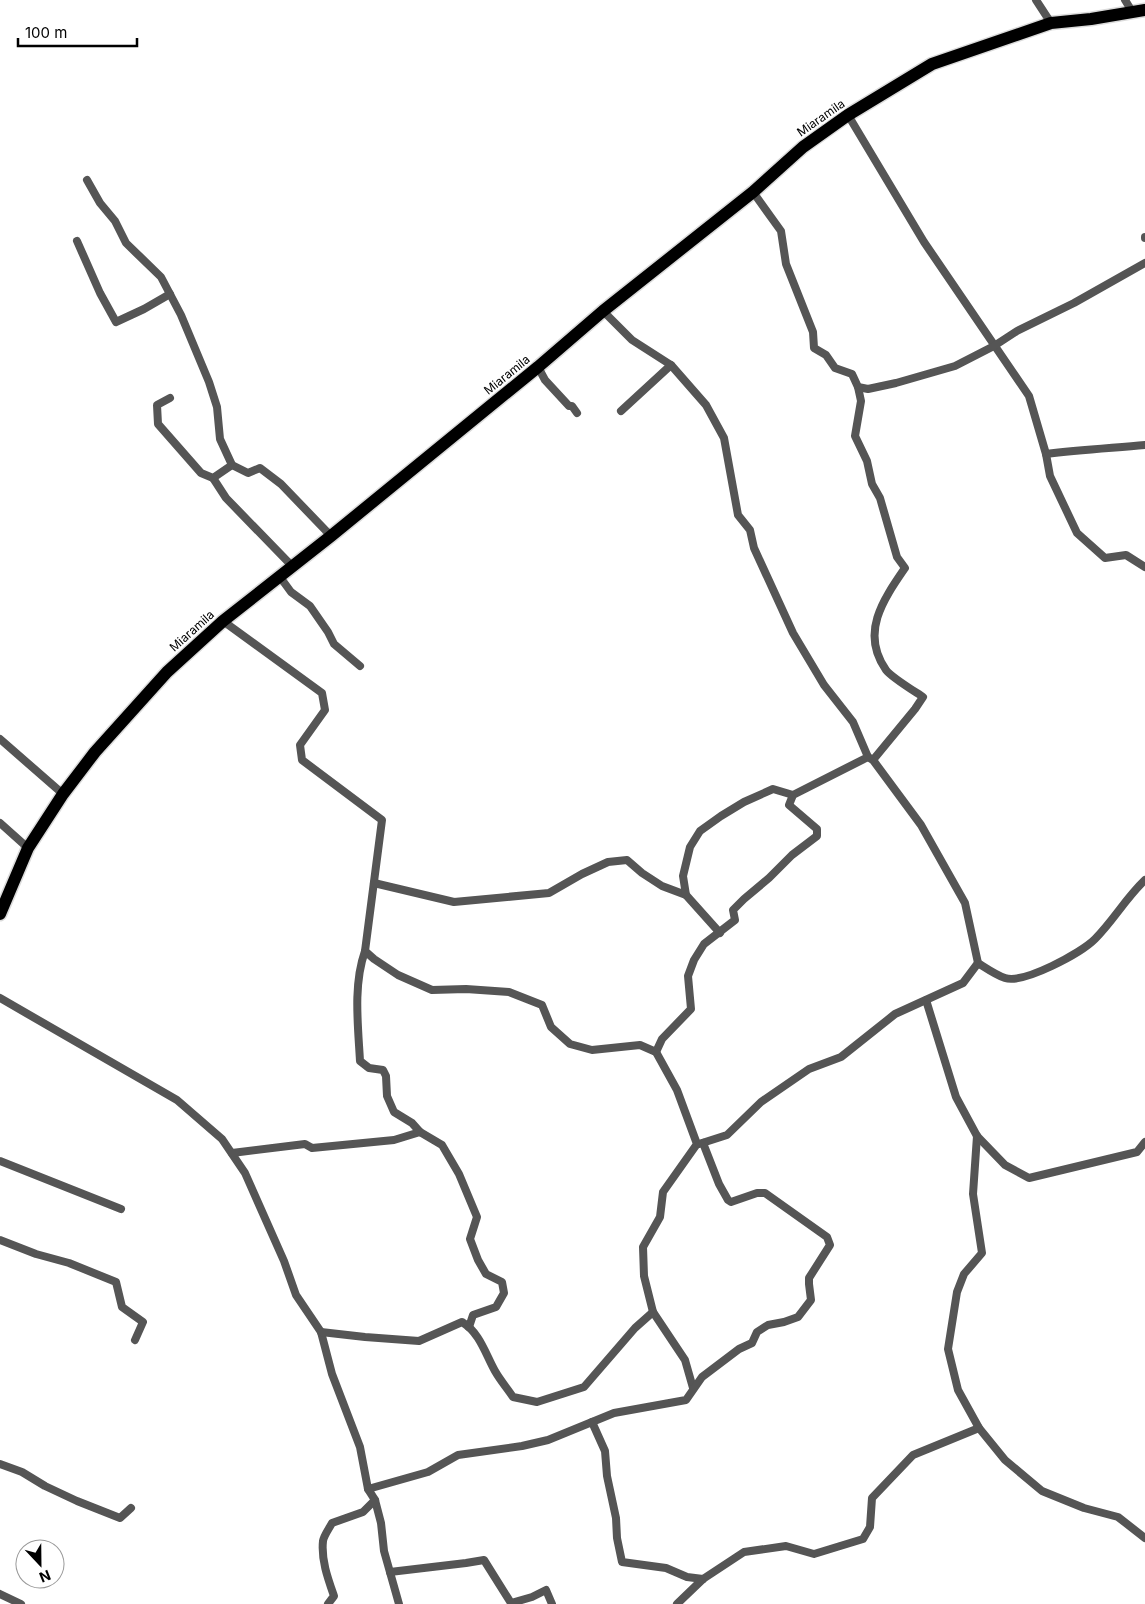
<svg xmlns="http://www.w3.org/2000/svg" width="1145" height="1604" viewBox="0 0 1145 1604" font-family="Inter,sans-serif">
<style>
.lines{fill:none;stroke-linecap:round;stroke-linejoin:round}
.primary-casing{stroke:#dbdbdb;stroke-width:15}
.street{stroke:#555;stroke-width:8}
.primary{stroke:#000;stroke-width:12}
.labels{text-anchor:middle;stroke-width:4;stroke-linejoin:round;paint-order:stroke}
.street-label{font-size:12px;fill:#000;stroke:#fff}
</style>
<rect width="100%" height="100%" fill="#fff"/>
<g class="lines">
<g class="primary-casing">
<polyline id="primary" points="0,914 28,848 63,794 95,752 167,672 223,621 331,536 538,367 603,311 753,192 803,147 848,115 932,64 1051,23 1091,19 1145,10"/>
</g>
<g class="street">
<polyline points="1036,0 1051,23"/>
<polyline points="1125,0 1133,13"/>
<polyline points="848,115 924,242 1029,396 1046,454 1050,476 1077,533 1105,558 1126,555 1145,567"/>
<polyline points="87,180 100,203 115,221 126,243 161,277 181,315 209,382 217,407 220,439 232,465 248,473 260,468 281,484 331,536"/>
<polyline points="753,192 781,231 786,264 813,332 814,348 826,355 835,368 852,374 858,387 868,389 896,383 955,366 994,346 1017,331 1074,303 1145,263"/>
<polyline points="1145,237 1145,238"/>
<polyline points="77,241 100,293 116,322 144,309 170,294"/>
<path d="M603,311L632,340L671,365L706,405L724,438L738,515L750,530L754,548L793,633L824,685L853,722L868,757L873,760L921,825L965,903L978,963C986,968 996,975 1005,978C1024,984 1081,953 1095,939C1113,921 1126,898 1145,880"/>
<polyline points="538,367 545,380 569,406 572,406 577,413"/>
<path d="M858,387L861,401L855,436L867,461L872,484L880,498L897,557L905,568C883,600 860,633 886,670C891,677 914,691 923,697L915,709L873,760"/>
<polyline points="170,398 157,405 158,424 201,473 213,478 232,465"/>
<polyline points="621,411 671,365"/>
<path d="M1046,454C1079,450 1112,448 1145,445"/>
<polyline points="213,478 226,498 293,567"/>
<polyline points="280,577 291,592 310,606 328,632 334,644 360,666"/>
<polyline points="223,621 322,693 325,710 300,745 302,760 382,820 365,951 374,959 398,975 432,990 466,989 509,992 542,1005 551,1027 570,1044 592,1050 640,1045 656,1052 677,1090 697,1144 663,1192 660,1217 643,1247 644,1276 653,1312 685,1360 693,1388"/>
<polyline points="0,739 63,794"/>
<polyline points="0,823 28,848"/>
<polyline points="374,883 454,902 549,893 582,874 608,862 627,860 642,873 662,886 686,895 720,933"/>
<polyline points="686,895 683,876 690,847 700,831 721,816 744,802 773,789 793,795"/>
<path d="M365,951C353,985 358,1025 360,1061L369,1068L383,1070L386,1076L387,1096L394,1112L412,1123L420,1132"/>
<polyline points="0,998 177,1100 222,1139 245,1173 284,1261 296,1295 321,1332 332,1374 360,1447 368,1489 375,1500 381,1523 384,1551 399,1604"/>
<polyline points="926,1000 956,1097 977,1136 1005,1165 1029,1178 1137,1152 1145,1142"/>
<polyline points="656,1052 662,1039 691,1009 688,976 694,960 704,944 735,920 733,910 744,899 769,878 792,855 817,836 817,829 789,805 793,795 868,757"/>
<polyline points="977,1136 973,1194 982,1253 964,1274 957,1292 948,1349 958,1390 979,1428 1005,1460 1042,1491 1084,1508 1118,1517 1145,1538"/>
<polyline points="699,1144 727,1135 761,1102 809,1069 841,1057 895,1014 963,983 978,963"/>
<polyline points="232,1153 305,1144 312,1148 394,1140 420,1132 442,1145 459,1174 477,1217 470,1239 478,1260 486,1274 502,1282 504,1293 496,1307 473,1315 469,1327"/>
<polyline points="0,1161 121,1209"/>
<polyline points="0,1240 36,1254 69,1263 116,1282 122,1307 143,1322 135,1340"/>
<path d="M321,1332L365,1337L419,1341L462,1322C480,1333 485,1353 495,1371C500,1380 507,1388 513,1397L537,1402L584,1387L635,1328L653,1312"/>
<polyline points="592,1422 605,1451 607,1476 616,1518 617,1538 622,1562 666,1568 687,1577 703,1579"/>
<polyline points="0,1464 22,1472 45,1486 77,1501 120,1518 131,1508"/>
<polyline points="368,1489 428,1472 458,1455 522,1446 548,1440 614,1413 686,1400 702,1377 739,1349 752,1343 757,1332 768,1325 784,1322 798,1317 811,1300 809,1284 809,1278 830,1245 827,1237 765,1193 757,1193 731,1202 728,1200 719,1184 703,1143"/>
<polyline points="390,1572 466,1563 484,1560 511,1603 532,1597 546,1590 552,1604"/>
<polyline points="0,1594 21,1604"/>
<path d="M328,1604L334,1596C328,1579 321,1560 323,1541C324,1535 329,1529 332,1523L363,1512L375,1500"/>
<polyline points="677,1604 703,1579 744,1552 786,1546 814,1554 863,1539 870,1527 872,1498 913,1455 979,1428"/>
</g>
<use href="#primary" class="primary"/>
</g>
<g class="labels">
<g class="street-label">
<text transform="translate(821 118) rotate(-35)" y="4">Miaramila</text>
<text transform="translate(507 375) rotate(-39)" y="4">Miaramila</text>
<text transform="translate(192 631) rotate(-42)" y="4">Miaramila</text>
</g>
</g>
<g transform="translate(40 1564) rotate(158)"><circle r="24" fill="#ffffff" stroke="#999999"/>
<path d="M0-4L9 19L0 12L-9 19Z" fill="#000000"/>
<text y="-8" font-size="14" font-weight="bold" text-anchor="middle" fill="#000000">N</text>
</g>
<path d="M18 38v8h119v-8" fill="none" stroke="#000000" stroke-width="2.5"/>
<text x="25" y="38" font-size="15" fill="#000000" stroke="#ffffff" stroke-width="4" paint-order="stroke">100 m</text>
</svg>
